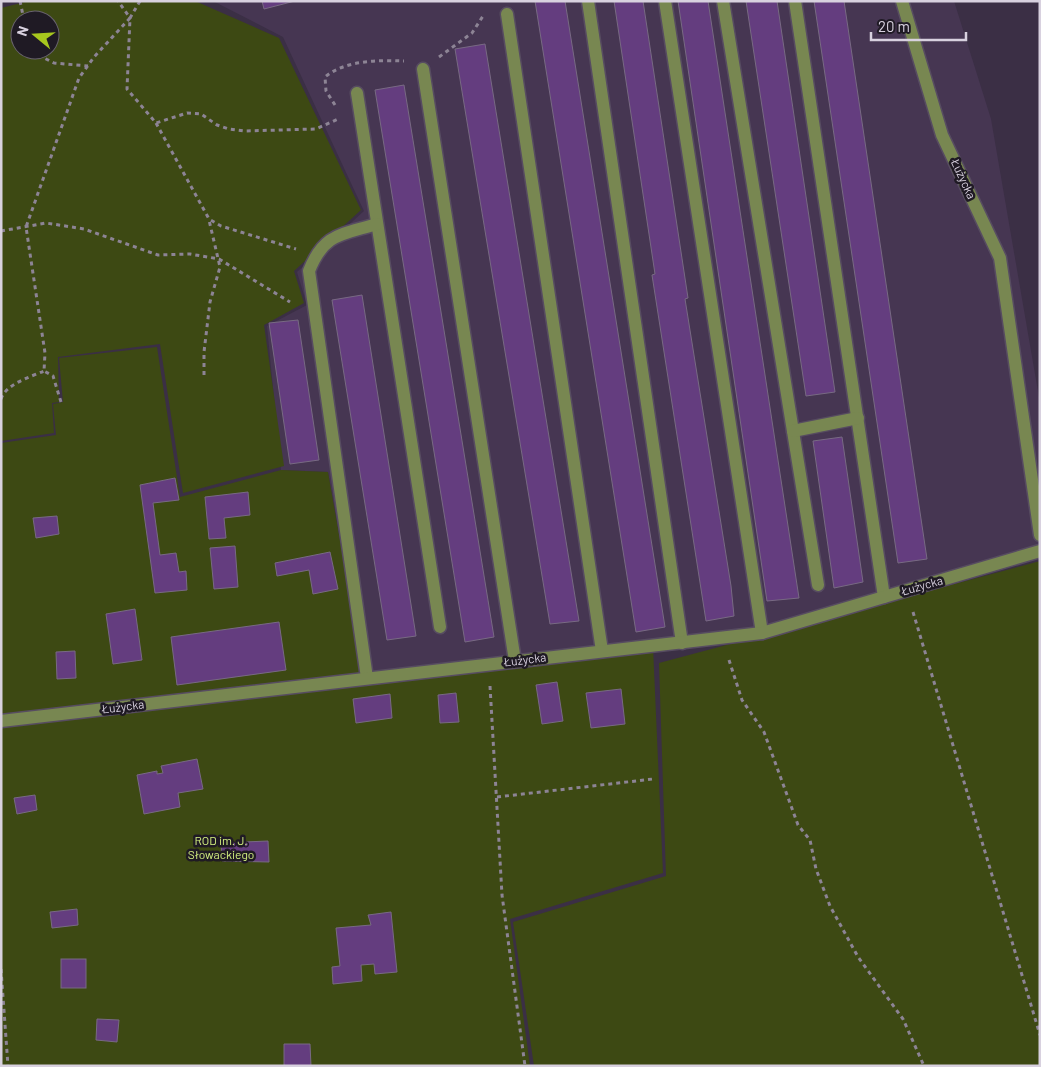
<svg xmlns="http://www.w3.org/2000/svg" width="1041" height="1067" viewBox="0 0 1041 1067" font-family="Barlow,sans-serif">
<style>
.built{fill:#463652}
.green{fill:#3d4913;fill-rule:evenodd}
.building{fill:#643d7f;stroke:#786a83}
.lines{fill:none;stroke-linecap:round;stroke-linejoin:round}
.minor-casing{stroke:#574c61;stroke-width:15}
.path{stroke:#8d8495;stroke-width:3;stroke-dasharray:4 4;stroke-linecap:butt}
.minor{stroke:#788751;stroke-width:12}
.labels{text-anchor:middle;stroke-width:5;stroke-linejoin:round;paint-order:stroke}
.street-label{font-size:12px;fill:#d8d1df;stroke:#1f1a24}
.park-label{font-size:12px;fill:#d4f180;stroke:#1f1a24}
</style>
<rect width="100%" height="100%" fill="#3b2f45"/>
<polygon class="built" points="213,1 954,1 991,119 1040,403 1040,556 724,638 365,683 328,472 281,470 267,326 307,305 297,272 364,211 283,37"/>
<g class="green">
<path d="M29,1H195L279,38L361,210L294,271L304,303L264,325L284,466L183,493L160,344L58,357L59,402L52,403L54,433L1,441V8ZM20,20H50V50H20Z"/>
<polygon points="157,347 180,497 281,470 328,472 365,683 653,647 663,873 510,919 530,1066 1,1066 1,443 56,435 53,404 63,402 59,358"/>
<polygon points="1040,561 1040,1066 534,1066 513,922 666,876 659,663"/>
</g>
<g class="building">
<polygon points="262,1 295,1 264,9"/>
<polygon points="535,1 565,1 665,627 636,632"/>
<polygon points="614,1 643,1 688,298 685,299 731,586 734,616 706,621 652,275 655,274"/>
<polygon points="678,1 708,1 799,598 767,601"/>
<polygon points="746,1 777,1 835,392 806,396"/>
<polygon points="814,1 844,1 927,559 898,563"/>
<polygon points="485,44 579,621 550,624 455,49"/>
<polygon points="404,85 494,637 465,642 375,90"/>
<polygon points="362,295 416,636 387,640 332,300"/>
<polygon points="298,320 319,460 290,464 269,323"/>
<polygon points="842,437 863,582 834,588 813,441"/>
<polygon points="175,478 179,500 153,503 160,555 176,553 179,572 186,571 187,590 155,593 140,485"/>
<polygon points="248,492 250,515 224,518 226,538 209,539 205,497"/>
<polygon points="57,516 59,534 36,538 33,518"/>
<polygon points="235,546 238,587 214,589 210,548"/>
<polygon points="330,552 338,589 313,594 309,570 277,576 275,563"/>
<polygon points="135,609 142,660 113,664 106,614"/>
<polygon points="279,622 286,670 177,685 171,637"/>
<polygon points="75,651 76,678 57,679 56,652"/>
<polygon points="557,682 563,721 542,724 536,685"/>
<polygon points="621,689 625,724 591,728 586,693"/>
<polygon points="456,693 459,722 440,723 438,695"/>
<polygon points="390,694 392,718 356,723 353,699"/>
<polygon points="197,759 203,789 178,793 180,807 144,814 137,775 157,771 157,774 163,773 161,766"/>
<polygon points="35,795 37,810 17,814 14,798"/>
<polygon points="268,841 269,862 222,861 221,843"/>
<polygon points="77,909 78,925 52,928 50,912"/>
<polygon points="391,912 397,972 375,974 374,964 361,965 362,981 333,984 332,967 340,966 336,928 371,925 368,915"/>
<rect x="61" y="959" width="25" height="29"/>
<polygon points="97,1019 119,1020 117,1042 96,1040"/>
<polygon points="284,1044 310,1044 311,1066 284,1066"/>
</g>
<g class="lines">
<g class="minor-casing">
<g id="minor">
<polyline points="588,1 682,643"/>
<polyline points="665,1 762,633"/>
<polyline points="723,1 818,585"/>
<polyline points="795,1 884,597"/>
<polyline points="902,1 942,135 1000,258 1040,535"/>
<polyline points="507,14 602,651"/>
<polyline points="423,69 515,661"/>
<polyline points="357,93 440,627"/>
<polyline points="793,431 858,418"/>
<path d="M367,678L309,271C324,233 341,235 377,224"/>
<polyline points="1,721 762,633 1040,551"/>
</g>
</g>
<g class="path">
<polyline points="20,1 24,20"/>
<polyline points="140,1 130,18 127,89 156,123 187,113 201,114 217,125 229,129 244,131 316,129 338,119"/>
<polyline points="33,50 34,53 54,63 88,66"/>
<polyline points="439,57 472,33 483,16"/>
<path d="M335,105L326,91L325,77C345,60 379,60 404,61"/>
<polyline points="156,123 209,219 221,226 296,249"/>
<polyline points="1,231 46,223 84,229 158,255 190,254 219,259 290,302"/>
<polyline points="204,375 204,352 210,302 220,267 209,220"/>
<path d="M1,399C6,384 30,377 44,371"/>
<polyline points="61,402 53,376 44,371 45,353 26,227 79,78 94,57 130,18 118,1"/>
<polyline points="913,612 1040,1035"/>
<polyline points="729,660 742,700 764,732 798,825 810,840 816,869 830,906 858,957 903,1019 924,1066"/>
<polyline points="490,686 502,895 525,1066"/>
<polyline points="497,797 653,779"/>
<polyline points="1,969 8,1066"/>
</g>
<use href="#minor" class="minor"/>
</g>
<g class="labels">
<g class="street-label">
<text transform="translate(963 179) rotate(65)" y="4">Łużycka</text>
<text transform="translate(922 586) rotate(-16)" y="4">Łużycka</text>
<text transform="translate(525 660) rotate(-7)" y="4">Łużycka</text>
<text transform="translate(123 707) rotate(-7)" y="4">Łużycka</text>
</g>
<g class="park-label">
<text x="221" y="845">ROD im. J.<tspan x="221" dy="14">Słowackiego</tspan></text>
</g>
</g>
<rect width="1041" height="1067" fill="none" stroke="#d8d1df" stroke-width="5"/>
<g transform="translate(35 35) rotate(288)"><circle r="24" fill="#1f1a24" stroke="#69636f"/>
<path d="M0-4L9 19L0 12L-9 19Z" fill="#a7c71e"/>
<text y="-8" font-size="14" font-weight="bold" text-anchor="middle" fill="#d8d1df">N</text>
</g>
<path d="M871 32v8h95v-8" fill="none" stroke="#d8d1df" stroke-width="2.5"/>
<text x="878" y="32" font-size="15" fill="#d8d1df" stroke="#1f1a24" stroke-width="4" paint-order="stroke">20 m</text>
</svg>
